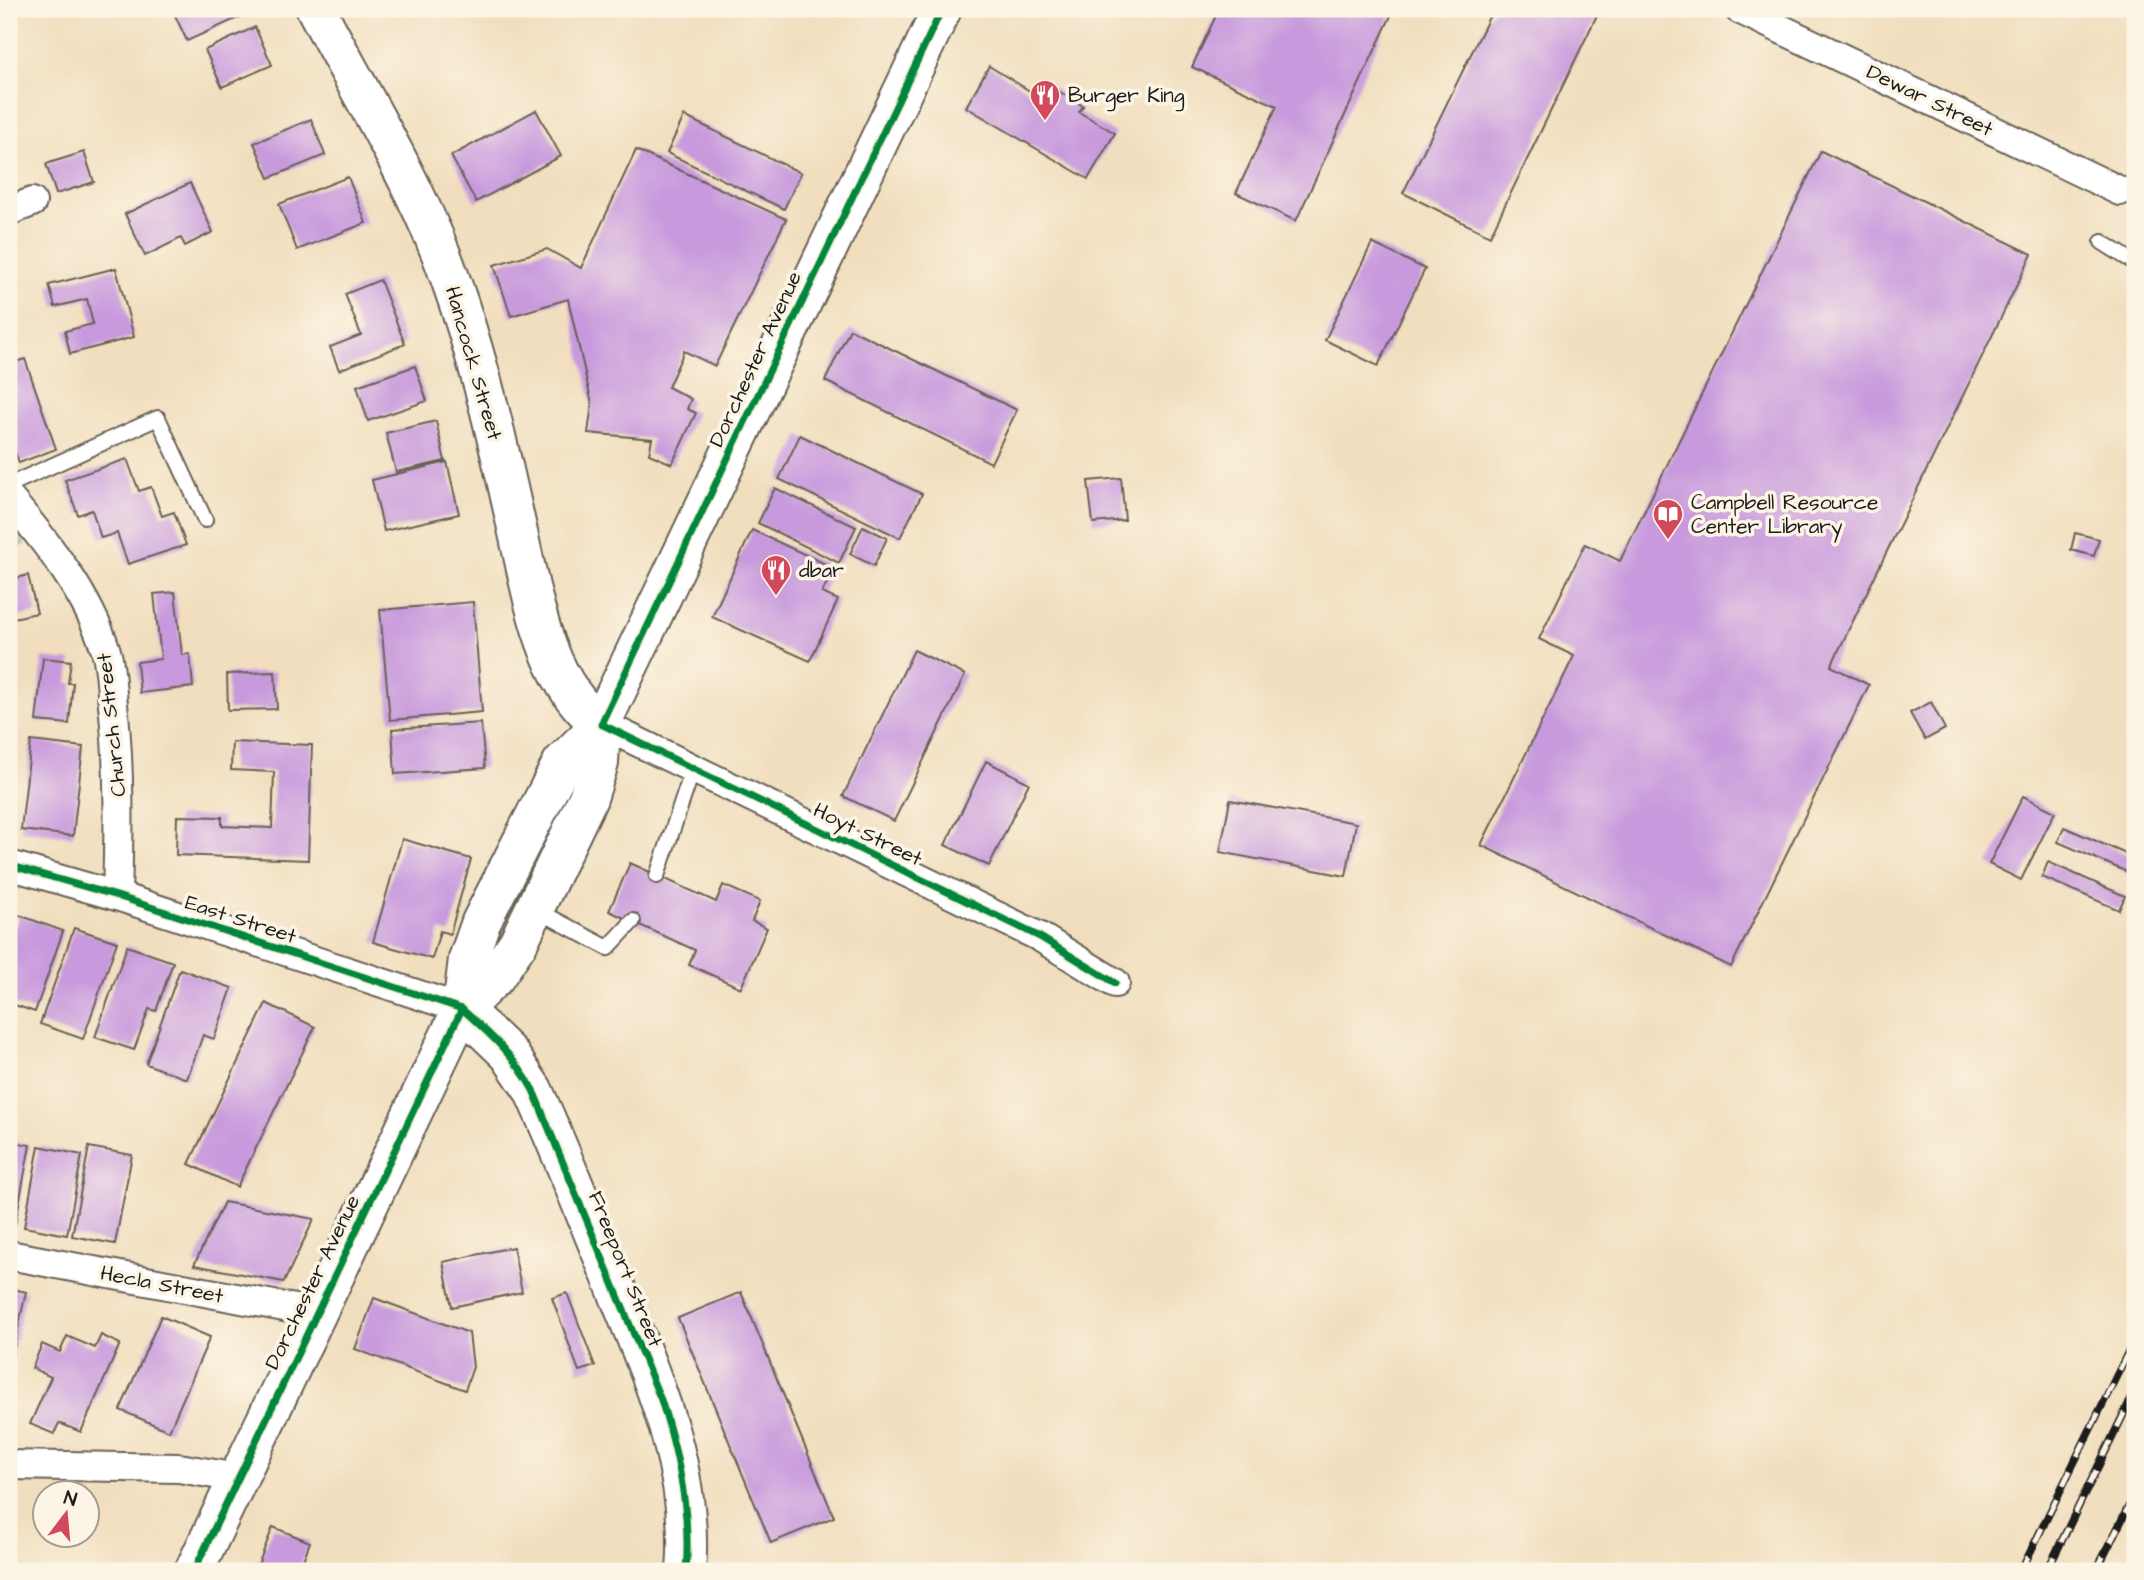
<svg xmlns="http://www.w3.org/2000/svg" width="2144" height="1580" viewBox="0 0 2144 1580" font-family="'Architects Daughter',sans-serif">
<style>
.green{fill:#86cb85;stroke:#517450;stroke-width:2}
.building{fill:#c89add}
.lines{fill:none;stroke-linecap:round;stroke-linejoin:round}
.service-casing{stroke:#676055;stroke-width:18}
.minor-casing{stroke:#676055;stroke-width:32}
.secondary-casing{stroke:#676055;stroke-width:42}
.primary-casing{stroke:#676055;stroke-width:42}
.service{stroke:#fff;stroke-width:14}
.minor{stroke:#fff;stroke-width:28}
.secondary{stroke:#fff;stroke-width:38}
.primary{stroke:#fff;stroke-width:38}
.rail-casing{stroke:#1c1c1c;stroke-width:8}
.rail{stroke:#fcf5e5;stroke-width:5;stroke-dasharray:16;stroke-linecap:butt}
.cycleway-casing{stroke:#fcf5e5;stroke-width:11}
.cycleway{stroke:#00873e;stroke-width:7}
.labels{text-anchor:middle;stroke-width:7;stroke-linejoin:round;paint-order:stroke}
.poi-label{font-size:21px;fill:#1c1c1c;stroke:#fcf5e5;text-anchor:start}
.street-label{font-size:21px;fill:#1c1c1c;stroke:#fcf5e5}
</style>
<rect width="100%" height="100%" fill="#fcf5e5"/>
<filter id="ink" filterUnits="userSpaceOnUse"><feTurbulence type="fractalNoise" baseFrequency=".0143" numOctaves="2"/><feDisplacementMap in="SourceGraphic" scale="14" xChannelSelector="R" yChannelSelector="G"/><feConvolveMatrix kernelMatrix="1 2 1 2 8 2 1 2 1" color-interpolation-filters="sRGB"/></filter>
<filter id="wash" filterUnits="userSpaceOnUse"><feTurbulence type="fractalNoise" baseFrequency=".00686" numOctaves="4" result="noise"/><feDisplacementMap in="SourceGraphic" scale="28" xChannelSelector="R" yChannelSelector="G"/><feGaussianBlur stdDeviation="1.57" result="paint"/><feColorMatrix in="noise" values="0 0 0 0 0 0 0 0 0 0 0 0 0 0 0 0 0 1.4 0 .05"/><feComposite in="paint" operator="in"/></filter>
<g filter="url(#wash)">
<rect width="100%" height="100%" fill="#f1debe"/>
<polygon class="green" points="9,521 24,544 9,552"/>
<g id="blocks">
<g class="building">
<polygon points="172,9 250,9 251,12 187,41"/>
<polygon points="1219,9 1394,9 1296,221 1236,193 1277,106 1192,67"/>
<polygon points="1493,9 1600,9 1490,236 1403,193"/>
<polygon points="255,27 272,65 222,87 205,50"/>
<polygon points="989,66 1043,99 1050,86 1083,106 1079,112 1115,133 1088,179 966,107"/>
<polygon points="536,110 561,156 476,202 451,156"/>
<polygon points="684,116 801,173 784,209 667,153"/>
<polygon points="311,119 325,155 269,178 254,143"/>
<polygon points="636,150 786,219 715,366 684,351 668,387 691,399 687,409 696,413 672,464 649,454 652,439 588,433 592,404 568,299 511,316 494,265 547,249 581,268"/>
<polygon points="1821,151 2032,254 1831,666 1869,685 1731,967 1481,845 1574,656 1539,639 1585,544 1620,561"/>
<polygon points="84,152 94,182 56,194 46,164"/>
<polygon points="348,177 366,223 297,250 279,204"/>
<polygon points="190,183 213,232 185,246 181,238 145,256 125,214"/>
<polygon points="1372,243 1425,269 1378,366 1325,340"/>
<polygon points="116,268 134,337 70,354 65,331 93,324 87,299 55,307 49,285"/>
<polygon points="380,280 405,344 339,370 330,347 361,335 345,294"/>
<polygon points="850,329 1017,410 991,463 825,381"/>
<polygon points="25,359 56,449 19,463 9,435 9,364"/>
<polygon points="415,366 427,401 368,421 357,386"/>
<polygon points="436,421 445,461 396,472 386,433"/>
<polygon points="800,435 922,494 900,538 779,479"/>
<polygon points="127,459 139,491 151,487 162,516 174,512 186,545 128,564 117,533 101,538 92,510 78,515 65,480"/>
<polygon points="447,462 459,514 384,531 372,480"/>
<polygon points="1121,478 1125,520 1093,523 1088,481"/>
<polygon points="775,488 856,527 839,563 758,523"/>
<polygon points="863,526 887,538 874,566 850,554"/>
<polygon points="752,530 834,568 822,593 838,600 810,661 712,617"/>
<polygon points="2075,533 2099,539 2094,556 2071,550"/>
<polygon points="28,575 37,613 9,619 9,580"/>
<polygon points="175,592 182,655 190,654 193,687 140,693 137,662 161,659 154,594"/>
<polygon points="473,602 482,712 390,720 380,610"/>
<polygon points="914,650 965,675 894,821 843,796"/>
<polygon points="43,658 71,661 68,683 73,683 69,724 36,721"/>
<polygon points="275,672 277,709 228,710 227,674"/>
<polygon points="1931,702 1945,729 1925,740 1910,713"/>
<polygon points="481,723 485,768 395,774 392,729"/>
<polygon points="31,741 83,747 73,836 21,830"/>
<polygon points="232,742 312,745 308,860 176,855 177,816 222,817 222,826 272,828 274,772 231,770"/>
<polygon points="986,761 1029,783 989,866 945,845"/>
<polygon points="2023,796 2055,812 2021,880 1989,864"/>
<polygon points="1230,800 1356,823 1346,876 1220,852"/>
<polygon points="2064,827 2135,858 2134,875 2058,842"/>
<polygon points="402,839 471,859 450,934 440,931 432,959 373,942"/>
<polygon points="2048,862 2125,896 2119,910 2042,877"/>
<polygon points="630,863 716,902 723,885 760,901 752,921 767,928 741,988 689,965 695,950 609,911"/>
<polygon points="19,915 63,931 35,1012 9,1003 9,944"/>
<polygon points="74,928 117,942 83,1039 40,1024"/>
<polygon points="127,946 173,962 156,1011 149,1009 134,1050 95,1037"/>
<polygon points="180,969 232,988 214,1039 203,1035 187,1079 146,1064"/>
<polygon points="266,1003 315,1027 237,1187 189,1164"/>
<polygon points="9,1141 30,1145 15,1225 9,1224"/>
<polygon points="39,1146 82,1155 67,1235 24,1227"/>
<polygon points="89,1147 132,1155 115,1244 72,1236"/>
<polygon points="224,1202 314,1219 284,1282 194,1265"/>
<polygon points="513,1247 522,1292 452,1307 443,1262"/>
<polygon points="9,1288 26,1292 10,1366 9,1366"/>
<polygon points="741,1292 834,1517 771,1543 678,1318"/>
<polygon points="567,1293 595,1366 579,1371 552,1298"/>
<polygon points="374,1298 469,1333 473,1367 465,1390 355,1349"/>
<polygon points="161,1316 210,1337 169,1431 120,1410"/>
<polygon points="101,1335 120,1344 81,1432 59,1423 54,1434 30,1424 51,1377 32,1368 42,1344 60,1352 67,1336 95,1348"/>
<polygon points="273,1527 310,1542 299,1571 256,1570"/>
</g>
</g>
</g>
<g filter="url(#ink)">
<use href="#blocks" fill-opacity="0" stroke="#676055" stroke-width="2"/>
<g class="lines">
<g class="service-casing">
<g id="service">
<polyline points="2102,242 2135,263"/>
<polyline points="9,485 158,418 205,520"/>
<polyline points="657,876 693,769"/>
<polyline points="537,910 608,948 633,921"/>
</g>
</g>
<g class="minor-casing">
<g id="minor">
<polyline points="1739,9 2120,191"/>
<polyline points="9,211 32,202"/>
<path d="M9,498C47,543 88,594 106,651C111,667 111,687 113,704C120,768 119,832 117,896"/>
<polyline points="601,724 1040,937 1115,983"/>
<polyline points="9,865 117,896 462,1009"/>
<polyline points="9,1255 316,1313"/>
<polyline points="9,1465 179,1468 238,1478"/>
</g>
</g>
<g class="secondary-casing">
<path id="secondary" d="M316,9C359,91 409,172 443,259C480,357 502,459 524,560C536,616 552,689 601,724"/>
</g>
<g class="primary-casing">
<g id="primary">
<polyline points="462,1009 495,977 518,943 588,798 599,763 601,724 942,9"/>
<path d="M462,1009L509,1054L533,1090C561,1151 585,1214 611,1276C649,1371 695,1466 686,1571"/>
<polyline points="194,1571 462,1009 468,959 481,922 562,763 601,724"/>
</g>
</g>
<use href="#service" class="service"/>
<use href="#minor" class="minor"/>
<use href="#secondary" class="secondary"/>
<use href="#primary" class="primary"/>
<g class="rail-casing">
<g id="rail">
<polyline points="2021,1571 2135,1338"/>
<polyline points="2047,1571 2135,1391"/>
<polyline points="2096,1571 2135,1494"/>
<polyline points="2133,1571 2135,1568"/>
</g>
</g>
<use href="#rail" class="rail"/>
<g class="cycleway-casing">
<g id="cycleway">
<polyline points="942,9 601,724 1040,937 1115,983"/>
<path d="M9,865L117,896L462,1009C490,1034 515,1057 533,1090L661,1400C679,1455 691,1513 686,1571"/>
<polyline points="194,1571 462,1009"/>
</g>
</g>
<use href="#cycleway" class="cycleway"/>
</g>
</g>
<defs>
<g id="restaurant-pin" transform="scale(1.575)"><path d="M0 17L-7.5 6A9.5 9.5 0 1 1 7.5 6Z" fill="#d1495b" stroke="#fcf5e5"/><path d="M-5-6h1v4h1v-4h1v4h1v-4h1v5L-1.5 .5V6h-2V.5L-5-1ZM5-6V6H3V1.5H1.5Q1.5-4 5-6Z" fill="#fff"/></g>
<g id="library-pin" transform="scale(1.575)"><path d="M0 17L-7.5 6A9.5 9.5 0 1 1 7.5 6Z" fill="#d1495b" stroke="#fcf5e5"/><path d="M-6-4Q-3-5.5-.7-3.5V5Q-3 3-6 4ZM6-4Q3-5.5 .7-3.5V5Q3 3 6 4Z" fill="#fff"/></g>
</defs>
<g fill-rule="evenodd">
<use href="#restaurant-pin" x="1045" y="95"/>
<use href="#library-pin" x="1668" y="514"/>
<use href="#restaurant-pin" x="776" y="570"/>
</g>
<g class="labels">
<g class="poi-label">
<text x="1068" y="102">Burger King</text>
<text x="1691" y="509">Campbell Resource<tspan x="1691" dy="24">Center Library</tspan></text>
<text x="799" y="577">dbar</text>
</g>
<g class="street-label">
<text transform="translate(1930 100) rotate(26)" y="7">Dewar Street</text>
<text transform="translate(755 359) rotate(-65)" y="7">Dorchester Avenue</text>
<text transform="translate(474 363) rotate(74)" y="7">Hancock Street</text>
<text transform="translate(111 725) rotate(-96)" y="7">Church Street</text>
<text transform="translate(868 834) rotate(26)" y="7">Hoyt Street</text>
<text transform="translate(241 919) rotate(18)" y="7">East Street</text>
<text transform="translate(626 1269) rotate(68)" y="7">Freeport Street</text>
<text transform="translate(312 1282) rotate(-64)" y="7">Dorchester Avenue</text>
<text transform="translate(162 1284) rotate(11)" y="7">Hecla Street</text>
</g>
</g>
<rect width="2144" height="1580" fill="none" stroke="#fcf5e5" stroke-width="35"/>
<g transform="translate(66 1514) rotate(16)"><circle r="33" fill="#fcf5e5" stroke="#a29e95" stroke-width="2"/>
<path d="M0-5L12 26L0 18L-12 26Z" fill="#d1495b"/>
<text y="-10" font-size="19" font-weight="bold" text-anchor="middle" fill="#1c1c1c">N</text>
</g>
</svg>
